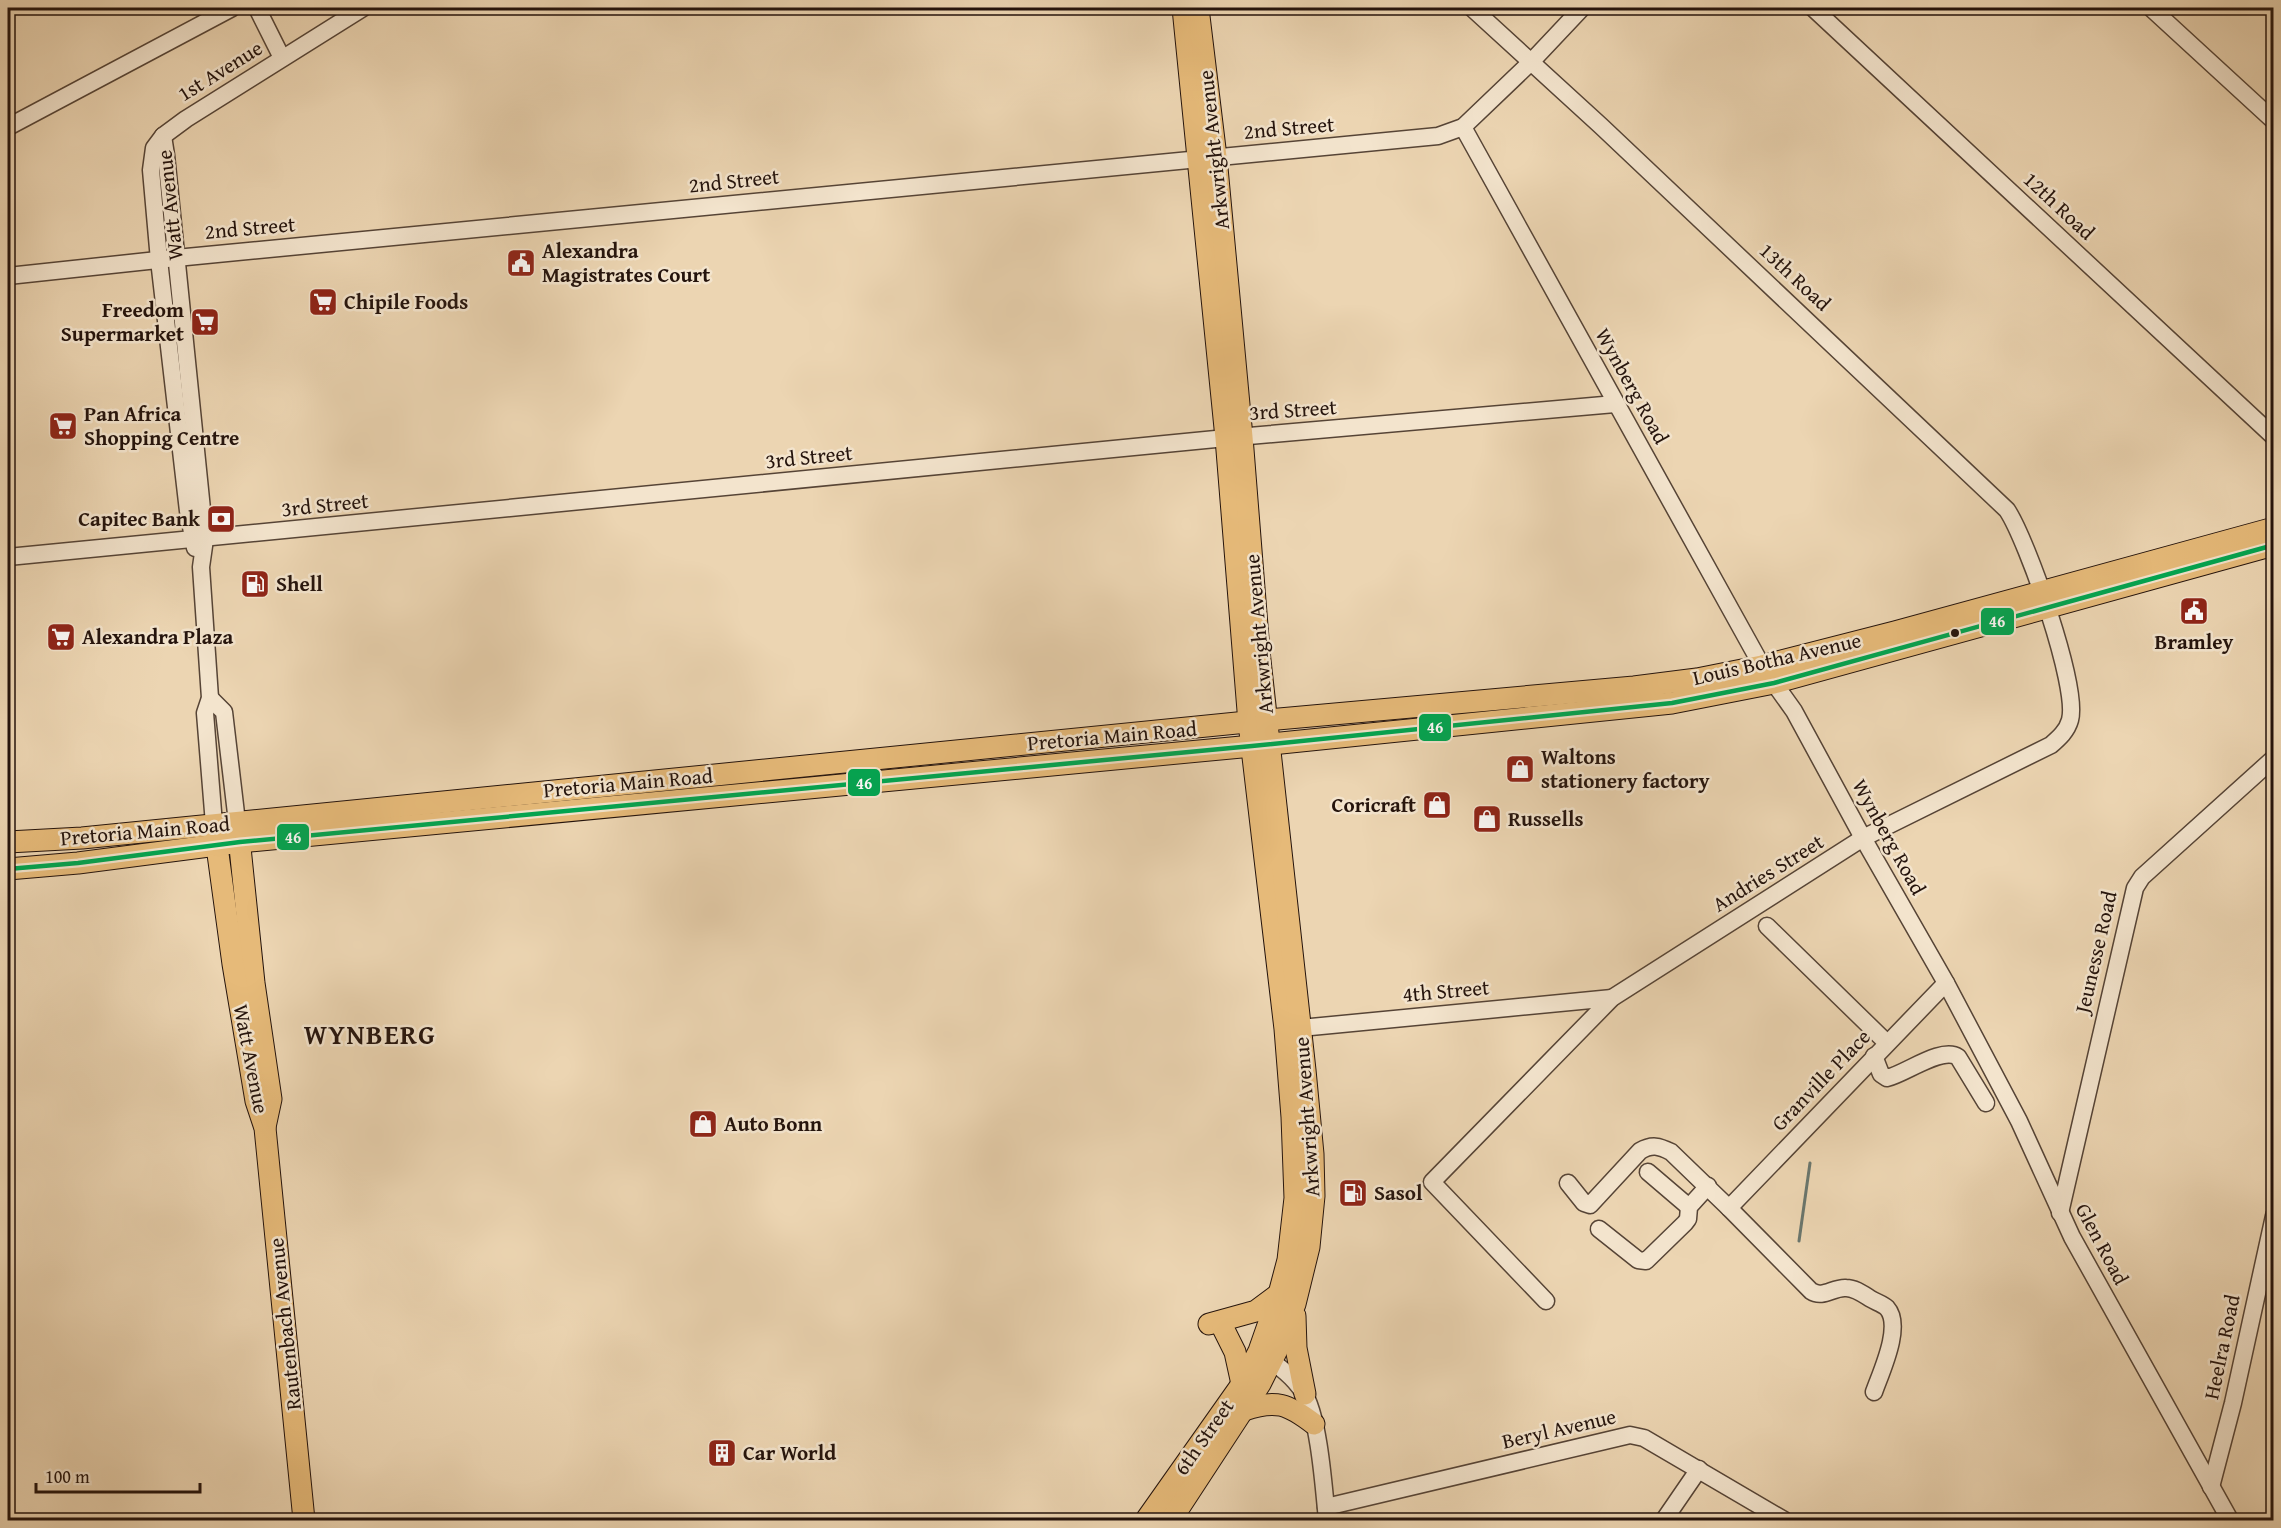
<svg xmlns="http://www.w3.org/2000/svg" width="2281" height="1528" viewBox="0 0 2281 1528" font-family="'Gentium Book Plus',serif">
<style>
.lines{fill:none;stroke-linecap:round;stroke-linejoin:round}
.stream{stroke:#6a766d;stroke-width:3}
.minor-casing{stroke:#564436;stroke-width:19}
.major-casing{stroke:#24130c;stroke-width:23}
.minor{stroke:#f3e4cd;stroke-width:16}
.major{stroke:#e6ba79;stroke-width:21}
.bus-1-casing{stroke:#f3e4cd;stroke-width:9}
.bus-1{stroke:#00a651;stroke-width:4.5}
.bus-dot{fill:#24130c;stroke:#f3e4cd;stroke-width:2}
.labels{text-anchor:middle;stroke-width:5;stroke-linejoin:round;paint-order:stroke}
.street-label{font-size:21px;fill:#24130c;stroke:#f3e4cd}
.poi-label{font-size:21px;font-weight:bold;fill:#24130c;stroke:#f3e4cd;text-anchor:start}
.district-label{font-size:27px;font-weight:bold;letter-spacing:1.5px;fill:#24130c;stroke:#f3e4cd}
.line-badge{stroke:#f3e4cd;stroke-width:2}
.badge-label{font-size:16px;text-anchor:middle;font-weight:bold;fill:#fff}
</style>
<rect width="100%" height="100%" fill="#ecd5b2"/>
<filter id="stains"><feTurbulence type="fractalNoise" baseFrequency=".00333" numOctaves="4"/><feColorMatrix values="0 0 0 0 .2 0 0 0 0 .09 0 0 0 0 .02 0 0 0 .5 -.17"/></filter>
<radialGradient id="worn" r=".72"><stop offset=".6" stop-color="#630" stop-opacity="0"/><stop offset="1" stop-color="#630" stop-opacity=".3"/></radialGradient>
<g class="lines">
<polyline class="stream" points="1799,1241 1810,1163"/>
<g class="minor-casing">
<g id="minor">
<polyline points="257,8 282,58"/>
<path d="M1472,8L1601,126L2007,510C2027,540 2079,687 2070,720C2067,731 2059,738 2051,745L1863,838L1612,998L1432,1182L1546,1301"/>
<polyline points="1813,8 2274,437"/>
<polyline points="2151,8 2274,121"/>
<polyline points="8,127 232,8"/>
<polyline points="1463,127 1762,666"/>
<polyline points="163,136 166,155 205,539 201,567 210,698 205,713 214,824"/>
<polyline points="8,276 176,258 1438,136 1463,127 1532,61 1582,8"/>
<polyline points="195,548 188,511 159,260 151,170 154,148 163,136 186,119 363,8"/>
<polyline points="8,557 1226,438 1615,404"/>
<polyline points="1774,683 1794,711 1863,838 1946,983 2019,1121 2072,1237 2230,1520"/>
<polyline points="210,698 224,712 237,822"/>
<polyline points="1767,926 1887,1043"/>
<polyline points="1290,1029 1612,998"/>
<path d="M1874,1056L1881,1074L1887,1078C1905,1074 1942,1046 1958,1057L1986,1103"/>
<polyline points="1648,1172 1689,1207"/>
<path d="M1568,1183L1584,1203L1590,1205L1640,1151C1652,1144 1659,1146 1671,1152L1729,1208L1811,1291C1823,1299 1833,1287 1846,1288C1855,1288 1863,1294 1871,1299C1876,1302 1883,1304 1887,1308C1903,1326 1881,1372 1874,1392"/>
<polyline points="1729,1208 1946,983"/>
<polyline points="2060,1213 2135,888 2142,877 2274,758"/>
<polyline points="1599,1229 1638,1260 1646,1261 1685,1223 1688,1219 1689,1207 1708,1186"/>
<path d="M1262,1354C1277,1365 1293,1376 1303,1392C1319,1415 1324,1490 1327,1520"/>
<polyline points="2211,1487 2233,1403 2274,1216"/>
<polyline points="1326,1507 1630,1435 1644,1438 1784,1520"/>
<polyline points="1664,1520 1699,1469"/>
</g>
</g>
<g class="major-casing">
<g id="major">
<polyline points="238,828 254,983 271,1099 265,1127"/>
<polyline points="215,832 233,964 256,1101 265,1128 304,1520"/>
<polyline points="8,842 82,838 1267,720 1634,687 1697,679 1762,666 1895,632 2274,528"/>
<polyline points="8,869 78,863 240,842 1252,746 1672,703 1774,683 2274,545"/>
<polyline points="1295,1316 1296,1348 1305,1394"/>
<polyline points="1209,1324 1256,1311 1279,1294"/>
<polyline points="1223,1328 1235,1352 1242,1384"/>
<path d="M1244,1410C1276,1399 1288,1404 1314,1424"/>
<polyline points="1146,1520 1242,1384 1259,1351 1279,1294 1288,1260 1295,1198 1292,1117 1285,1029 1249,723 1226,438 1183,8"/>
<polyline points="1171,1520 1260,1384 1277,1350 1295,1304 1309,1247 1314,1196 1313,1154 1305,1070 1259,651 1242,437 1216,157 1198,8"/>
</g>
</g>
<use href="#minor" class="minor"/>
<use href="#major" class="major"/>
<g class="bus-1-casing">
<polyline id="bus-1" points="8,869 78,863 240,842 1252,746 1672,703 1774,683 2274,545"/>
</g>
<use href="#bus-1" class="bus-1"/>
</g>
<defs>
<g id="civic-square" transform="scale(1.5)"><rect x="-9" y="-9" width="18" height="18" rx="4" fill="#8f2418" stroke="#f3e4cd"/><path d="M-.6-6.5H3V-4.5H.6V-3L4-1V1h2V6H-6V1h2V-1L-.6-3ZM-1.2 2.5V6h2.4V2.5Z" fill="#fff"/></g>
<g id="supermarket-square" transform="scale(1.5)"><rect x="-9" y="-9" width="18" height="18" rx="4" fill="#8f2418" stroke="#f3e4cd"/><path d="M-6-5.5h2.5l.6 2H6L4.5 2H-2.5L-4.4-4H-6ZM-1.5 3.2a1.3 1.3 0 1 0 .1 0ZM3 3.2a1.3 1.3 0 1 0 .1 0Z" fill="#fff"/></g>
<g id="bank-square" transform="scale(1.5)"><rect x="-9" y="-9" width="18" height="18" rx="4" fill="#8f2418" stroke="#f3e4cd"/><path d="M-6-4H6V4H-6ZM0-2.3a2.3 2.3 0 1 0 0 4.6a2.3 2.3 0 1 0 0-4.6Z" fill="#fff"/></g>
<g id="fuel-square" transform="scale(1.5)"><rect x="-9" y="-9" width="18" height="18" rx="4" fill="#8f2418" stroke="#f3e4cd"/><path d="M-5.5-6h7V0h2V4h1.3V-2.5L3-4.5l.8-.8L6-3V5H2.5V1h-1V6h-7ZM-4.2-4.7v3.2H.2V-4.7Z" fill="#fff"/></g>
<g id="shop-square" transform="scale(1.5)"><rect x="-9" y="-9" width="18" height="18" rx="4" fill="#8f2418" stroke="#f3e4cd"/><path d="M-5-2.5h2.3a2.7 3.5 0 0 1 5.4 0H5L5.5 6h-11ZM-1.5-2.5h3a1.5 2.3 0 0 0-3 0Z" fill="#fff"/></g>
<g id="building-square" transform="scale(1.5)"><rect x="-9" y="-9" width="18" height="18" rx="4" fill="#8f2418" stroke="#f3e4cd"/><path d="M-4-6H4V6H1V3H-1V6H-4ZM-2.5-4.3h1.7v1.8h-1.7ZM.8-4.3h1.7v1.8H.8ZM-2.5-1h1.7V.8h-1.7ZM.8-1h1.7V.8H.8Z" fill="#fff"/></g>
</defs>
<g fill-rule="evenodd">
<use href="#civic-square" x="521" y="263"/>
<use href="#supermarket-square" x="323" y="302"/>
<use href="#supermarket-square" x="205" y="322"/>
<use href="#supermarket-square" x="63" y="426"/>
<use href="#bank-square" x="221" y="519"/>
<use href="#fuel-square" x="255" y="584"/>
<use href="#civic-square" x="2194" y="611"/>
<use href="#supermarket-square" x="61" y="637"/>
<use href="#shop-square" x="1520" y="769"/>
<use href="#shop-square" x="1437" y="805"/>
<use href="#shop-square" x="1487" y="819"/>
<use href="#shop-square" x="703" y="1124"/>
<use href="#fuel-square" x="1353" y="1193"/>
<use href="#building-square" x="722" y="1453"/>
</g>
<circle class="bus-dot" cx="1955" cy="633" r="5"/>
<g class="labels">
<g class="street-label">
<text transform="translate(220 71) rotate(-32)" y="7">1st Avenue</text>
<text transform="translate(1289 128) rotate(-5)" y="7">2nd Street</text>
<text transform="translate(1214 150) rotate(-96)" y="7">Arkwright Avenue</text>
<text transform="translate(734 181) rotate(-6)" y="7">2nd Street</text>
<text transform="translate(170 205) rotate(-96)" y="7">Watt Avenue</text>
<text transform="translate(2059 206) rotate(43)" y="7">12th Road</text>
<text transform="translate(250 228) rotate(-5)" y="7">2nd Street</text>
<text transform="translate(1795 277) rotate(43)" y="7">13th Road</text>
<text transform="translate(1632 386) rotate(61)" y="7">Wynberg Road</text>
<text transform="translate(1293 410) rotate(-4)" y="7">3rd Street</text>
<text transform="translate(809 457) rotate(-6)" y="7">3rd Street</text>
<text transform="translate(325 505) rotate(-6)" y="7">3rd Street</text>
<text transform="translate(1259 634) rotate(-95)" y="7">Arkwright Avenue</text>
<text transform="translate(1777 659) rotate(-13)" y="7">Louis Botha Avenue</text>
<text transform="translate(1112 736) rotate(-5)" y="7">Pretoria Main Road</text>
<text transform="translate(628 783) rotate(-5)" y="7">Pretoria Main Road</text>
<text transform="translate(145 831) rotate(-5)" y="7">Pretoria Main Road</text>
<text transform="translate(1889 837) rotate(61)" y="7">Wynberg Road</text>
<text transform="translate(1768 873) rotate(-32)" y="7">Andries Street</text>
<text transform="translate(2096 952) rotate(-77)" y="7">Jeunesse Road</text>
<text transform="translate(1446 991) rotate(-5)" y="7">4th Street</text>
<text transform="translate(251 1059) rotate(79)" y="7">Watt Avenue</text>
<text transform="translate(1821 1080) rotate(-46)" y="7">Granville Place</text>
<text transform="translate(1307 1117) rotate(-94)" y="7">Arkwright Avenue</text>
<text transform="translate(2102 1244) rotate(62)" y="7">Glen Road</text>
<text transform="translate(285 1324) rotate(-96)" y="7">Rautenbach Avenue</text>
<text transform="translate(2222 1347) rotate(-78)" y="7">Heelra Road</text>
<text transform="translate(1559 1429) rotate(-13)" y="7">Beryl Avenue</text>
<text transform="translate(1204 1437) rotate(-55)" y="7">6th Street</text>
</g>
<g class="poi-label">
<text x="542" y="258">Alexandra<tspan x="542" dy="24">Magistrates Court</tspan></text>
<text x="344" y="309">Chipile Foods</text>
<text x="184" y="317" text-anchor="end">Freedom<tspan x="184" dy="24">Supermarket</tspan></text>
<text x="84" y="421">Pan Africa<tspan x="84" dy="24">Shopping Centre</tspan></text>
<text x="200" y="526" text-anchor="end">Capitec Bank</text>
<text x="276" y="591">Shell</text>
<text x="82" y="644">Alexandra Plaza</text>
<text x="2194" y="649" text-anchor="middle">Bramley</text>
<text x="1541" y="764">Waltons<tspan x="1541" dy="24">stationery factory</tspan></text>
<text x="1416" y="812" text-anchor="end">Coricraft</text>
<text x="1508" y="826">Russells</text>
<text x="724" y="1131">Auto Bonn</text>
<text x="1374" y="1200">Sasol</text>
<text x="743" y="1460">Car World</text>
</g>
<g class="district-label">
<text x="370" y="1044">WYNBERG</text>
</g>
</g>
<g class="line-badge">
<rect x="1980" y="607" width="35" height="29" rx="6" fill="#00a651"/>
<rect x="1418" y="713" width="34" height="29" rx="6" fill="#00a651"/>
<rect x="847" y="768" width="34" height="29" rx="6" fill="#00a651"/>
<rect x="276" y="823" width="34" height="28" rx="6" fill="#00a651"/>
</g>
<g class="badge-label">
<text x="1997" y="627">46</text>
<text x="1435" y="733">46</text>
<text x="864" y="789">46</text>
<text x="293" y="843">46</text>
</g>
<rect width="2281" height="1528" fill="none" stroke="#ecd5b2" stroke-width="30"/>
<rect x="9" y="9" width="2263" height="1510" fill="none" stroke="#24130c" stroke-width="3"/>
<rect x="15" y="15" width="2251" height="1498" fill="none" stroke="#24130c" stroke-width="1.5"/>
<path d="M36 1483v9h164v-9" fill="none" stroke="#24130c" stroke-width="3"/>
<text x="45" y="1483" font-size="18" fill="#24130c" stroke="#f3e4cd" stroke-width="4.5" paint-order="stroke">100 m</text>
<rect width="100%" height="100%" filter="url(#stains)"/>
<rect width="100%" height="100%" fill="url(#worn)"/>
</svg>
